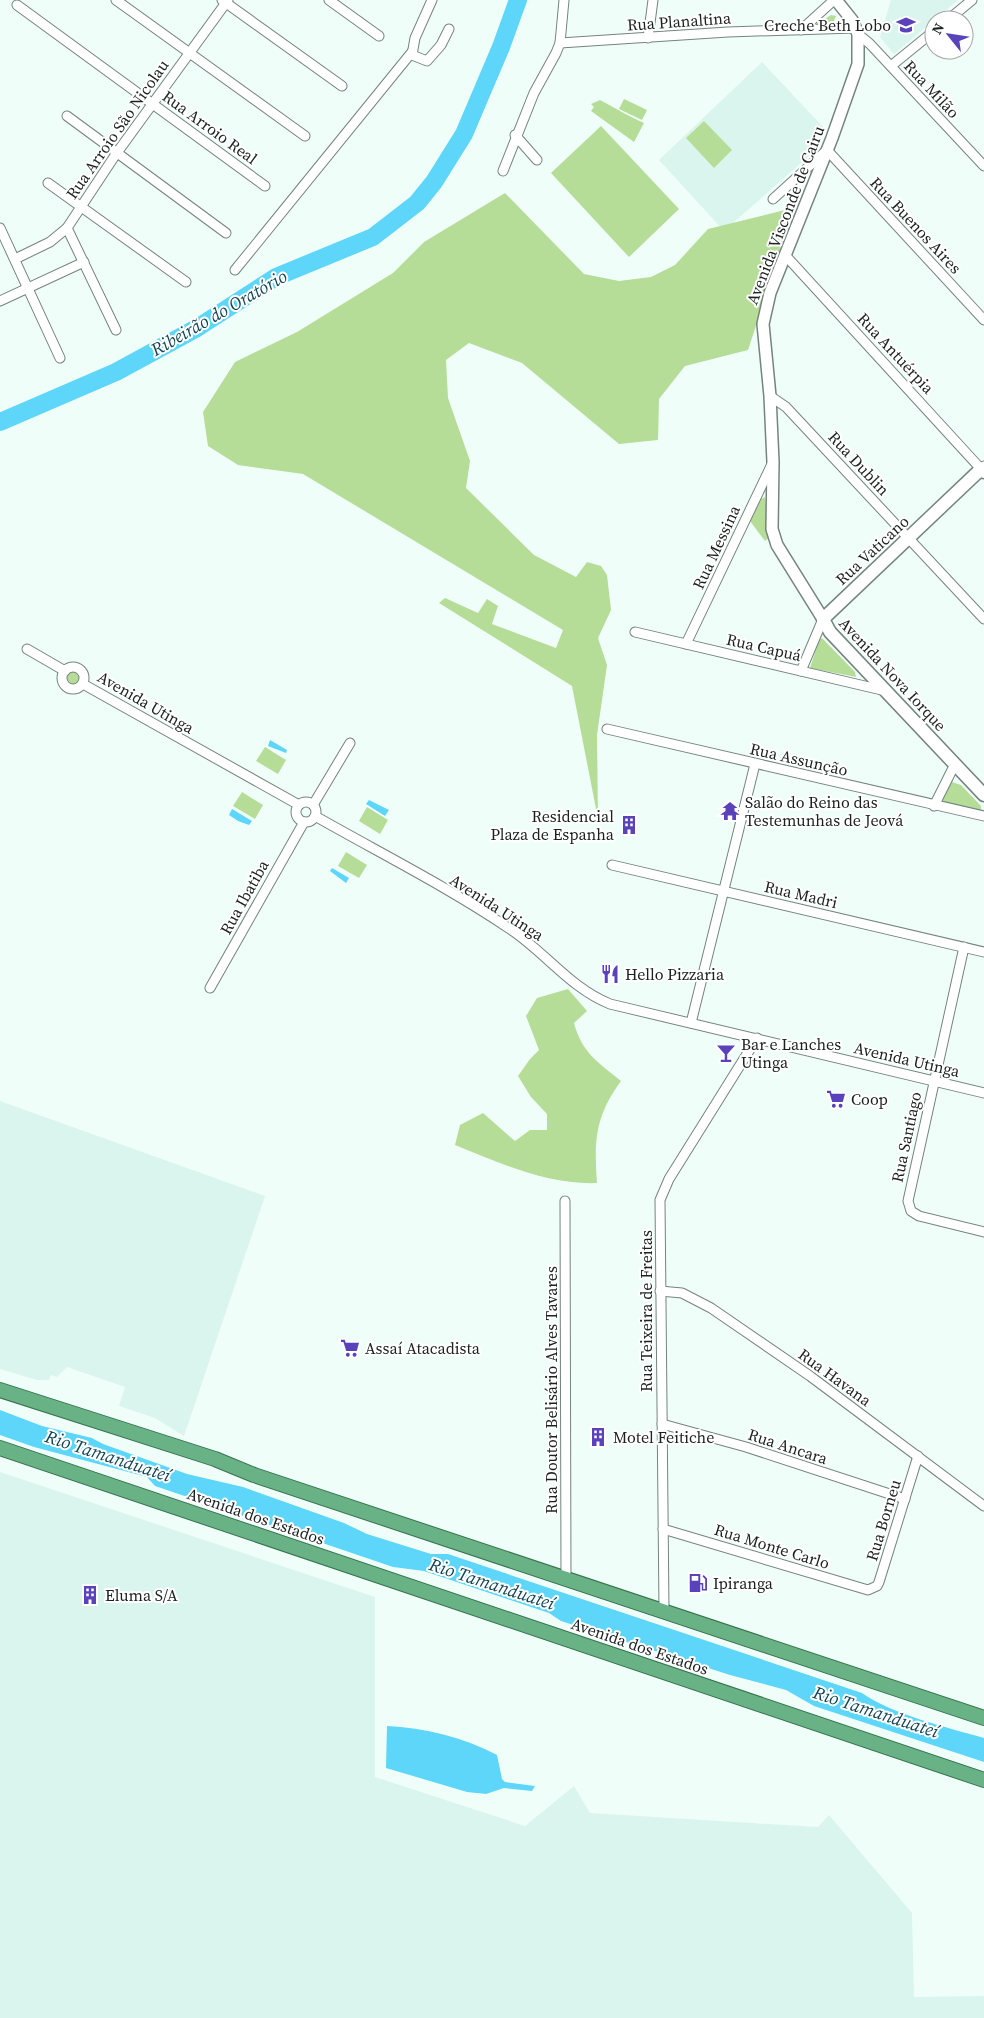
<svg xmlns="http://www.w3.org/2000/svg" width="984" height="2018" viewBox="0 0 984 2018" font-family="'Source Serif 4',serif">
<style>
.built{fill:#daf5ed}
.green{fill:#b5dd97}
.water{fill:#5dd6f9}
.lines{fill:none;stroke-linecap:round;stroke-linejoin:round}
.river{stroke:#5dd6f9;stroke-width:18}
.minor-casing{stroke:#74847f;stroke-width:11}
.tertiary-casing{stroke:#74847f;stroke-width:14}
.secondary-casing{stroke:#74847f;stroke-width:15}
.trunk-casing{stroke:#35734e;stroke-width:16}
.minor{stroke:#fff;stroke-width:9}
.tertiary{stroke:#fff;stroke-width:11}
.secondary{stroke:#fff;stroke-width:12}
.trunk{stroke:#68b286;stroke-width:14}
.labels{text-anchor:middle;stroke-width:4;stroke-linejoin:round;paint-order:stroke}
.street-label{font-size:16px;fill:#1b211f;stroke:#fff}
.poi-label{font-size:16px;fill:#1b211f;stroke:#fff;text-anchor:start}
.water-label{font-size:18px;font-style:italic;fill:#104554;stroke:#fff}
</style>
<rect width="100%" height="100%" fill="#f0fefa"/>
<g class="built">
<polygon points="891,0 958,0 894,54 880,37"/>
<polygon points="762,62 825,129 818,148 724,231 659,160"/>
<polygon points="0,1101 265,1196 184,1436 155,1418 119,1406 125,1387 67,1367 57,1377 51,1375 49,1380 37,1380 0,1369"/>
<polygon points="0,1472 375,1597 375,1777 525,1826 574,1786 590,1813 818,1827 829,1815 912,1913 914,1997 984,1996 984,2018 0,2018"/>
</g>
<g class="green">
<polygon points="831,15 836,16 834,21 813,26"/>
<polygon points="624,99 647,110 642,120 619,109"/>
<path d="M600,100C613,107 628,116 644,123L634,142L591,111L594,107L591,104Z"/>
<polygon points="704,121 732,150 714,168 686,138"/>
<polygon points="601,126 679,209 629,257 551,173"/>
<polygon points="505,193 584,274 619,281 651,277 675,265 708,229 789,209 777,261 748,350 685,366 659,399 658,440 619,444 522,363 469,343 446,360 448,398 470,461 466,488 534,555 576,577 587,562 601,566 607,575 611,610 598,638 607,665 597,735 598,819 572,686 439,603 445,598 478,613 487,599 498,606 492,624 556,648 563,630 303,474 238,465 208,446 203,412 235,362 297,332 393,273 424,242"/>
<polygon points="765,497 770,537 765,541 750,521 759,500"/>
<polygon points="822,638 855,672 856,677 810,668 819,640"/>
<circle cx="72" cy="678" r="7"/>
<polygon points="265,747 286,760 278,774 256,761"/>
<polygon points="952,782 961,785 981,806 981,810 944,802 942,798 949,783"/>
<polygon points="242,792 263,805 255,819 233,806"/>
<polygon points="367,807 388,820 380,834 359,821"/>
<polygon points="346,852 367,865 359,878 338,866"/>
<path d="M568,989L587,1011L574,1023C582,1053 598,1062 621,1081C595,1117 594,1140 597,1183C548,1185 499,1163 455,1145L460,1125L483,1113L515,1141L530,1130H547V1114L531,1097L518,1076L530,1059L539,1050L526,1016L537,998Z"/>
</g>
<g class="water">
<polygon points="270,740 287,750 286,753 268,746"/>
<polygon points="369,800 389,810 385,816 366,804"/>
<polygon points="232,809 252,821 249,825 238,821 229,815"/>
<polygon points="332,868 349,878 346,883 330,871"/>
<path d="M0,1410L42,1426L92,1438L103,1444L187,1474L243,1487L344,1523L367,1534L431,1554H448L862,1693C891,1714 949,1728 984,1738V1762L814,1706L786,1690L730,1675L561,1621L549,1613L424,1571L393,1567L155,1486L147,1477L34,1447L0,1435Z"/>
<path d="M387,1726C424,1728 464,1737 497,1755L502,1779L505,1782L535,1786L532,1791L504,1788L486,1794L467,1792L386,1768Z"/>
</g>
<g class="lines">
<polyline class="river" points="0,422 116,372 197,328 276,277 373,237 417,203 434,182 464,134 501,47 518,0"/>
<g class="minor-casing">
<g id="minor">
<polyline points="116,0 305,136"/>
<polyline points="222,0 342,86"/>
<polyline points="329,0 379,36"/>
<polyline points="432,0 415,38 412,55 427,61 441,45 449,29"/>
<polyline points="17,5 265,186"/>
<polyline points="948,20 972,0"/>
<polyline points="801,30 834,0"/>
<polyline points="858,34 870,44 984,166"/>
<polyline points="648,38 653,0"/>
<polyline points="560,43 728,32 855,28"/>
<polyline points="891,66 934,31"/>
<polyline points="67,116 226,233"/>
<polyline points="515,135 537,160"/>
<polyline points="503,171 534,93 556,53 560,43 564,0"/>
<polyline points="48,183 186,282"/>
<polyline points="773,199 827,150 984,320"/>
<polyline points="0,228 60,358"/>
<polyline points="67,228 116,330"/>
<polyline points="785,255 981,469 984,466"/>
<polyline points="15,259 50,242 67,228 116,154 228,0"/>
<polyline points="235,270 412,52"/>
<polyline points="0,301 84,262"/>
<polyline points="770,396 786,407 984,619"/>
<polyline points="635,632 886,691"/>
<polyline points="686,644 772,464"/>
<polyline points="27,649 65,671"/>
<circle cx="73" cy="678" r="11"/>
<polyline points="801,671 823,619"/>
<polyline points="83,684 299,805"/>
<polyline points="607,729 984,816"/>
<circle cx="306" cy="812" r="10"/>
<polyline points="313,805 350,743"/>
<polyline points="934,806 955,764"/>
<path d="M315,816C380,853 448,887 510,929C545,952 570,988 610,1004L984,1093"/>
<polyline points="612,865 984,952"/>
<polyline points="964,947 908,1201 911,1211 919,1216 984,1232"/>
<polyline points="210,988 304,822"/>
<polyline points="691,1023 755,764"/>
<polyline points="565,1201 566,1579"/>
<polyline points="660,1291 682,1293 711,1308 810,1376 984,1506"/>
<polyline points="662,1424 746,1447 905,1499"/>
<polyline points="663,1529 868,1590 877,1586 879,1582 918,1456"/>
<polyline points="664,1611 660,1200 669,1179 757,1038"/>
</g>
</g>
<g class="tertiary-casing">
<polyline id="tertiary" points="823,619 777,545 772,529 773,462 770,396 763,324 770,293 832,138 858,64 858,34 852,20 836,0"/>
</g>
<g class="secondary-casing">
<polyline id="secondary" points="984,472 981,469 823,619 830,632 984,795"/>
</g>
<g class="trunk-casing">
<g id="trunk">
<polyline points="0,1390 215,1459 254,1475 984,1718"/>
<polyline points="0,1448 984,1780"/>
</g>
</g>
<use href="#minor" class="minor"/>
<use href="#tertiary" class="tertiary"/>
<use href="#secondary" class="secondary"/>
<use href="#trunk" class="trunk"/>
</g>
<defs>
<g id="school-bare" transform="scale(1.5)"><path d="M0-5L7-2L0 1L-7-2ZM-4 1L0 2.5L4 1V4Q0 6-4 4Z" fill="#5942ba" stroke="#fff" stroke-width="2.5" paint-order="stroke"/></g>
<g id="temple-bare" transform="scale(1.5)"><path d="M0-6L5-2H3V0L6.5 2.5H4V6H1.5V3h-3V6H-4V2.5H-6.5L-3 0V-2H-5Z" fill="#5942ba" stroke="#fff" stroke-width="2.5" paint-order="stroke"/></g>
<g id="building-bare" transform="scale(1.5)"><path d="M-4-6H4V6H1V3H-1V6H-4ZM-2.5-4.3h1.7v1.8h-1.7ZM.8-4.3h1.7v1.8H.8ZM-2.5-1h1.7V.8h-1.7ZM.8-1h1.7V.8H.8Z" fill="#5942ba" stroke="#fff" stroke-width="2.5" paint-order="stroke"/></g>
<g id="restaurant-bare" transform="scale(1.5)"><path d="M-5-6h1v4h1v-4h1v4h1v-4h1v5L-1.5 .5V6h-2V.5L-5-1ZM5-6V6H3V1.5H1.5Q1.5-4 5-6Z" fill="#5942ba" stroke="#fff" stroke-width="2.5" paint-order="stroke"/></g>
<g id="bar-bare" transform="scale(1.5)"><path d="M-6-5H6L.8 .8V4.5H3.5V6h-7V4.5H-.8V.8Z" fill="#5942ba" stroke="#fff" stroke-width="2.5" paint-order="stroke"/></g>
<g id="supermarket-bare" transform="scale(1.5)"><path d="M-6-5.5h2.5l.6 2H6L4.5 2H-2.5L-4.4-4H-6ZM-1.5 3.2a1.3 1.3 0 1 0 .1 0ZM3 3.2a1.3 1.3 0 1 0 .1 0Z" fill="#5942ba" stroke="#fff" stroke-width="2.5" paint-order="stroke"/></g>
<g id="fuel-bare" transform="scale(1.5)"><path d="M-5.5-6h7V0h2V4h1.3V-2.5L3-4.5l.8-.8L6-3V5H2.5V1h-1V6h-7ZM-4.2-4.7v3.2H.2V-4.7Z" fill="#5942ba" stroke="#fff" stroke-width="2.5" paint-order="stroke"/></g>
</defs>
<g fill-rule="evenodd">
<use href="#school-bare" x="906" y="25"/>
<use href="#temple-bare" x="730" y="811"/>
<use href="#building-bare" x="629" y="825"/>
<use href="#restaurant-bare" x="610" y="974"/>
<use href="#bar-bare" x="726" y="1053"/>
<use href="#supermarket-bare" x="836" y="1099"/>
<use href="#supermarket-bare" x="350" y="1348"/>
<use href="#building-bare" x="598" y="1437"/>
<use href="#fuel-bare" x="698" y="1583"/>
<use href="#building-bare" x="90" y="1595"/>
</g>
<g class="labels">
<g class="street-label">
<text transform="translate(679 21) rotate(-4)" y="6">Rua Planaltina</text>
<text transform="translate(932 89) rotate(47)" y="6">Rua Milão</text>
<text transform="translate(210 127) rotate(36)" y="6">Rua Arroio Real</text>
<text transform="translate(117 129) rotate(-55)" y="6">Rua Arroio São Nicolau</text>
<text transform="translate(785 215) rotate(-69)" y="6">Avenida Visconde de Cairu</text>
<text transform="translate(916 225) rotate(47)" y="6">Rua Buenos Aires</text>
<text transform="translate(896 353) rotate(47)" y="6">Rua Antuérpia</text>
<text transform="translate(859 463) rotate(47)" y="6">Rua Dublin</text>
<text transform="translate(716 547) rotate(-65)" y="6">Rua Messina</text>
<text transform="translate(872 550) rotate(-43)" y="6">Rua Vaticano</text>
<text transform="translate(764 647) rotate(13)" y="6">Rua Capuá</text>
<text transform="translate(893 674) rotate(47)" y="6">Avenida Nova Iorque</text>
<text transform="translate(146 702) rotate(30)" y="6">Avenida Utinga</text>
<text transform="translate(799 759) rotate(13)" y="6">Rua Assunção</text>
<text transform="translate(801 894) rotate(13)" y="6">Rua Madri</text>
<text transform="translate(244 897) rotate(-61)" y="6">Rua Ibatiba</text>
<text transform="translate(497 907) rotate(33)" y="6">Avenida Utinga</text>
<text transform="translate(907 1059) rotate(13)" y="6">Avenida Utinga</text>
<text transform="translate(906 1137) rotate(-78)" y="6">Rua Santiago</text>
<text transform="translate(646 1311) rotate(-90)" y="6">Rua Teixeira de Freitas</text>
<text transform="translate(835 1377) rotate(36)" y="6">Rua Havana</text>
<text transform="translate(551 1390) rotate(-90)" y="6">Rua Doutor Belisário Alves Tavares</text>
<text transform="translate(788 1446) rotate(18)" y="6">Rua Ancara</text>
<text transform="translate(256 1516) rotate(19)" y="6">Avenida dos Estados</text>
<text transform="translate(883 1520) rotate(-73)" y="6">Rua Borneu</text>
<text transform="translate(772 1546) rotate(17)" y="6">Rua Monte Carlo</text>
<text transform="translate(640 1646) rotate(19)" y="6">Avenida dos Estados</text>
</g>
<g class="poi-label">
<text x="891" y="31" text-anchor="end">Creche Beth Lobo</text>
<text x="745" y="808">Salão do Reino das<tspan x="745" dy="18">Testemunhas de Jeová</tspan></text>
<text x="614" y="822" text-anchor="end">Residencial<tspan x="614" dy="18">Plaza de Espanha</tspan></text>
<text x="625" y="980">Hello Pizzaria</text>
<text x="741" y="1050">Bar e Lanches<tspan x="741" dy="18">Utinga</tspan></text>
<text x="851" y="1105">Coop</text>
<text x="365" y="1354">Assaí Atacadista</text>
<text x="613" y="1443">Motel Feitiche</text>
<text x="713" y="1589">Ipiranga</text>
<text x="105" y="1601">Eluma S/A</text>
</g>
<g class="water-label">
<text transform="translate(219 313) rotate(-30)" y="6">Ribeirão do Oratório</text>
<text transform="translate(108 1456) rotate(18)" y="6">Rio Tamanduateí</text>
<text transform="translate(492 1584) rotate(18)" y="6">Rio Tamanduateí</text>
<text transform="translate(876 1712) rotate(18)" y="6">Rio Tamanduateí</text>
</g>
</g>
<g transform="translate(949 35) rotate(300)"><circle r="24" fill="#ffffff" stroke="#a4a6a5"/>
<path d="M0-4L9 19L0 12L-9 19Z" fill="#5942ba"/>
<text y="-8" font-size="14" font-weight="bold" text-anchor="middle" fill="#1b211f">N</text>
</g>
</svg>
